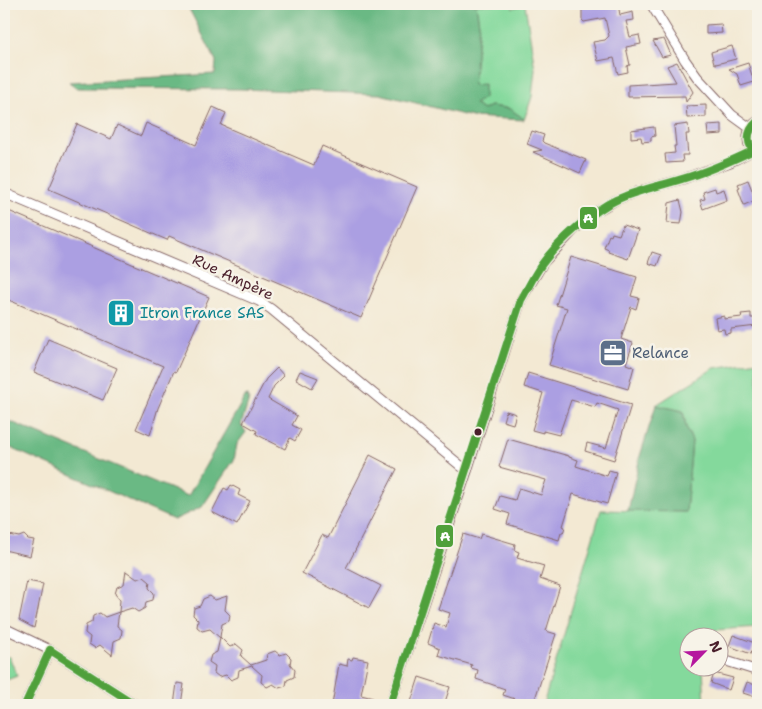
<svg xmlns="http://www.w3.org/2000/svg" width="762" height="709" viewBox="0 0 762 709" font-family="'Shantell Sans',sans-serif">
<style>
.green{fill:#84d99c;stroke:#677c64}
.forest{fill:#6bb984;stroke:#5a6c58}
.building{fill:#ab9fe2}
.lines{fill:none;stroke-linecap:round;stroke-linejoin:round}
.minor-casing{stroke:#856666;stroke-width:11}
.minor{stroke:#fff;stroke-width:9}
.bus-1-casing{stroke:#f7f3e8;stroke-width:11}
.bus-1{stroke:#50a03a;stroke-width:8}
.bus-dot{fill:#4a1f2b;stroke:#f7f3e8;stroke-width:2}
.labels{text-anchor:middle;stroke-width:5;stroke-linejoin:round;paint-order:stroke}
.street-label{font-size:15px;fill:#4a1f2b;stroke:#f7f3e8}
.culture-label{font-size:15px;fill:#0d838f;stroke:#f7f3e8;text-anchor:start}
.service-label{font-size:15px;fill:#4e5e75;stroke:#f7f3e8;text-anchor:start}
.line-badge{stroke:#f7f3e8;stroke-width:2}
.badge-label{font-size:14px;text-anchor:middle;font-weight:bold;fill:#fff}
</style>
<rect width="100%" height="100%" fill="#f7f3e8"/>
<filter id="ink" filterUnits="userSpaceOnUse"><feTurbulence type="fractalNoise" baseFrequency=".02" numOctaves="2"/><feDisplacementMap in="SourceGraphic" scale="10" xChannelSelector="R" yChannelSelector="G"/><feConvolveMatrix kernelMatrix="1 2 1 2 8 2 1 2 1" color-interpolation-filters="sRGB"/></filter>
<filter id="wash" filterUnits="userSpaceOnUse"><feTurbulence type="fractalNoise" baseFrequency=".0096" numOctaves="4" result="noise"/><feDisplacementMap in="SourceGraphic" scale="20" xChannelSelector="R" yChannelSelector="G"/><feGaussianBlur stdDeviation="1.12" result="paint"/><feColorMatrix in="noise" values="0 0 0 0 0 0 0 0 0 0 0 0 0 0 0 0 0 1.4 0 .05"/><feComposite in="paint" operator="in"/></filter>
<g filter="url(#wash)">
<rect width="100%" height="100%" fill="#f3e9d3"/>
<g class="green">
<path d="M476,4H511L513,8L525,4L535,69L532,97L524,120C521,115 515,114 511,109L490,106L483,110L474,104L484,85L473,86L479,24Z"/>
<polygon points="758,361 758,627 702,631 702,636 690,636 690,666 703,667 705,705 543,705 601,510 686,512 692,441 686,427 683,411 656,405 714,368"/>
<polygon points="9,656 17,676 4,681 4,659"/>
</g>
<g class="forest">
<path d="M188,4H476L479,24L473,85L484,84V98L474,104L483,110L490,106L511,109C515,114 521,115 524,120L472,117L380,94L240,89L77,88L69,82L215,74L216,61L187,5Z"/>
<polygon points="246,395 249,400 241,425 246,432 237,444 234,460 202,507 174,520 4,445 4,419 188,496"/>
<polygon points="656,405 683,411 686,427 692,441 686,512 628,511 640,456"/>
</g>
<g id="blocks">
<g class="building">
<polygon points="582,4 618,4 620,15 633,12 634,20 626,21 630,37 639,35 641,44 626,47 630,65 627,66 628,72 618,74 614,58 598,61 593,42 605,40 609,36 605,18 584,22 582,20"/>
<polygon points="721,24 722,33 706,34 706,25"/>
<polygon points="664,39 671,55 662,57 653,41"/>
<polygon points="732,46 736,59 716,64 714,63 711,52"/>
<polygon points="677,62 693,92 686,102 685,96 628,97 628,85 676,82 667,66"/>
<polygon points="748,63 754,82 741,86 737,74 729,69"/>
<polygon points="706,105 706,117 687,118 686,106"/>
<polygon points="213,107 226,113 221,125 314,165 322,146 417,187 361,318 169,236 167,240 49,189 77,124 111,139 117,125 141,136 146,123 196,145"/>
<polygon points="688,124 689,134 686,134 688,155 682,155 683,162 666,163 665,154 675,153 674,146 676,146 674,126"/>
<polygon points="722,124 722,134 708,135 707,125"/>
<polygon points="654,127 655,136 651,137 651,141 642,142 641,137 631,138 631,130"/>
<polygon points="532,131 544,135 542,141 544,143 586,160 580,173 533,152 542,150 527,144"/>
<polygon points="748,180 756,200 744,205 738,189 740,188 738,184"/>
<polygon points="715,188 716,192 724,189 727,200 703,209 700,200 705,199 703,192"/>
<polygon points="680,200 683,212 681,224 667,223 669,203"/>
<polygon points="4,209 209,297 176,372 174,371 158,408 150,435 136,429 163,366 4,298"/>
<polygon points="623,225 638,230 628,259 608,252 609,250 604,248 609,235 611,236 612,233 619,235"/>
<polygon points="652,252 661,255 657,266 648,263"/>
<polygon points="571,257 637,277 631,296 639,298 636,309 631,307 621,339 633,343 626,364 634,367 628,389 549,365 567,308 556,305"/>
<polygon points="751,313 751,318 756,318 757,326 731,329 731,333 725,334 724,329 717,330 715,318 724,316 724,319 742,317 741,314"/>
<polygon points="48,339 117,368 103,400 34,372"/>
<polygon points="277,368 284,376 274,386 268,399 297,416 292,425 301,430 295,441 290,438 285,449 256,434 257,431 243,423 266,379"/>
<polygon points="300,371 318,378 312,388 296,379"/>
<polygon points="528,373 631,405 614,460 585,451 587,443 606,448 618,410 597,403 595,407 571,400 559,435 543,431 543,433 532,430 543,393 524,387"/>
<polygon points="506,411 516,414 513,424 503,421"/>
<polygon points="508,439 569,456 569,457 578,460 576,466 607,476 609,470 616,472 607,504 573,494 563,526 565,527 563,533 561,533 559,540 507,524 510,514 495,509 500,496 515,500 519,488 541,495 546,480 499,467"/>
<polygon points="370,455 397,469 346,568 381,586 369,608 302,573 322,535 328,538"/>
<polygon points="231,485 240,490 238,495 250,501 237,525 212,512 224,488 228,490"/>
<polygon points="4,534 19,537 24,535 28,539 34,540 30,556 4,550"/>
<polygon points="463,534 479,539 481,534 515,544 514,550 519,552 517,558 544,566 540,579 560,586 546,631 556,634 533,705 503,695 505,689 476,679 478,670 471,668 472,665 438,655 440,648 428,643 434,623 446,627 450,613 438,609"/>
<polygon points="126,571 137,579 144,577 150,582 149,588 154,593 153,600 146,602 145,608 138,612 132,608 119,612 120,600 115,594 117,587 124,584"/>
<polygon points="27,581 43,584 34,628 19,620"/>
<polygon points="210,596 215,600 227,596 225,610 230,615 229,621 222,624 220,637 230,647 236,644 243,650 241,656 251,665 266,660 267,654 275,651 280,655 286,653 291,658 290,664 295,670 294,677 287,680 286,686 279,688 273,684 267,687 261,682 262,675 252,666 239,670 238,677 231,680 226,675 219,677 214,673 215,666 209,662 211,655 217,652 220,638 210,629 202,631 197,627 198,620 193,615 194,608 200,606 203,599"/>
<polygon points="119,612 117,626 122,630 121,638 114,641 112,655 100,645 95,648 89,644 90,637 85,633 86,625 92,622 93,616 100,613 105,617"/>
<polygon points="733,635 755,643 751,654 729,646"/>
<polygon points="353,657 368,660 361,695 373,698 371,705 332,705 339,664 347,666 348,659 352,660"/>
<polygon points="714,673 733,678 729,690 711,683"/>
<polygon points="419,677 450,687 444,705 410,705"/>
<polygon points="747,682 758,686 758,698 743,693"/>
<polygon points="177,683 184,684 181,705 174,705"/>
</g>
</g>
</g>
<g filter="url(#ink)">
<use href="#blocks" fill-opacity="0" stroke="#856666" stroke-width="1"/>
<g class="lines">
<g class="minor-casing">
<g id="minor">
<polyline points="651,4 685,60 697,77 732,115 750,128"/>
<path d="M758,121C744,130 745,147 758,156"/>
<polyline points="4,193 259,301 271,309 467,471"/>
<polyline points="4,628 50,650 136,705"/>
<polyline points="720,659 758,671"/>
<polyline points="25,705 50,650"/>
<polyline points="390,705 467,471 521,300 543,263 573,231 592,214 616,200 639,191 683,179 730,162 752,151"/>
</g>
</g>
<use href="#minor" class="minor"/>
<g class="bus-1-casing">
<g id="bus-1">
<path d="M758,121C745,132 746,145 758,156"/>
<polyline points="50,650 136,705"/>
<polyline points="25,705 50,650"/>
<path d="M390,705L521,300C528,288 534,275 542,264C558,242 592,211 616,200C637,190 660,186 682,179C706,172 729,162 752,151"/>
</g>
</g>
<use href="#bus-1" class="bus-1"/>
</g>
</g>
<defs>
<g id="building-square" transform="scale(1.4375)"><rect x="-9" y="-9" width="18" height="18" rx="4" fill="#0f9aa8" stroke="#f7f3e8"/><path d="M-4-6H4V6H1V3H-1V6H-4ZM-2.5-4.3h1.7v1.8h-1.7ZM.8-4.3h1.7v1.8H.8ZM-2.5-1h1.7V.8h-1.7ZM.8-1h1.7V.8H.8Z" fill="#fff"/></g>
<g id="office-square" transform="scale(1.4375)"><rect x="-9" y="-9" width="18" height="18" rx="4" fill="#5c6f8a" stroke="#f7f3e8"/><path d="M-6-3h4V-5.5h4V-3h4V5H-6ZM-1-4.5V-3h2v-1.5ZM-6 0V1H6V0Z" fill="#fff"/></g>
</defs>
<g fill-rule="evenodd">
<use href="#building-square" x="121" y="313"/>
<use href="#office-square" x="613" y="353"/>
</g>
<circle class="bus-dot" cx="478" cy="432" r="4.5"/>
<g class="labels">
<g class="street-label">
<text transform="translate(233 277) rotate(25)" y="5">Rue Ampère</text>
</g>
<g class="culture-label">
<text x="140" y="318">Itron France SAS</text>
</g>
<g class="service-label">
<text x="632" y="358">Relance</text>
</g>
</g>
<g class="line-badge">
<rect x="579" y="206" width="19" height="24" rx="5" fill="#50a03a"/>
<rect x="435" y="524" width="19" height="24" rx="5" fill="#50a03a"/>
</g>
<g class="badge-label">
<text x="588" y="223">A</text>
<text x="445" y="541">A</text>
</g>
<rect width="762" height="709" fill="none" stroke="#f7f3e8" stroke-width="20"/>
<g transform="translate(704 652) rotate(66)"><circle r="24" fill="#f7f3e8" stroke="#b29e9c"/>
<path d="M0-4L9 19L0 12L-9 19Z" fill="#b5179e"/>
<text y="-8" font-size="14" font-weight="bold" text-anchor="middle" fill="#4a1f2b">N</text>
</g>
</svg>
